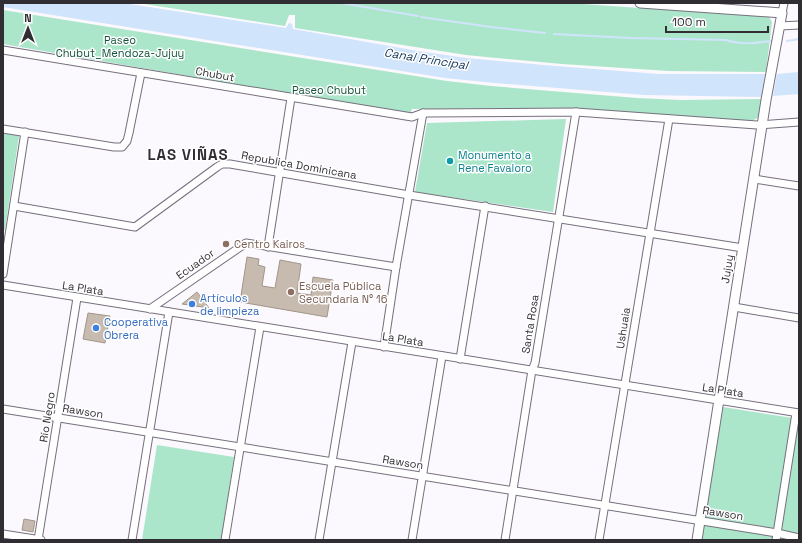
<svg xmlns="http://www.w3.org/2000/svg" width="802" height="543" viewBox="0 0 802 543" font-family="'Space Grotesk',sans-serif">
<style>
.green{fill:#abe6ca}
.water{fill:#d0e4fb}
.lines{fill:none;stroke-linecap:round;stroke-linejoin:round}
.stream{stroke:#d0e4fb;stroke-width:2}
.building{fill:#c7baae;stroke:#a2968a}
.minor-casing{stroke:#766f7d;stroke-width:9}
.major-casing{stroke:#766f7d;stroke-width:11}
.minor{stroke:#fff;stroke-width:7}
.major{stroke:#fff;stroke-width:9}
.culture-dot{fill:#0f9aa8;stroke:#fff;stroke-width:1.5}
.education-dot{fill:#8d6e63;stroke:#fff;stroke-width:1.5}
.shop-dot{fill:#3f7fe0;stroke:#fff;stroke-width:1.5}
.labels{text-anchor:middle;stroke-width:3;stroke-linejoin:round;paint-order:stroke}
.park-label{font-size:11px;fill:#13523b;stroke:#fff}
.street-label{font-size:11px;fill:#302d33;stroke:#fff}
.culture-label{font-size:11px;fill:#0d838f;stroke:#fff;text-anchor:start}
.education-label{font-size:11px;fill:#785e54;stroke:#fff;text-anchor:start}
.shop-label{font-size:11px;fill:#366cbe;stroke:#fff;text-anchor:start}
.water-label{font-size:12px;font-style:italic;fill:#103356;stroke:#fff}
.district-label{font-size:15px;font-weight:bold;letter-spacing:1px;fill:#302d33;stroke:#fff}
</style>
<rect width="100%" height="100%" fill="#fbf8fe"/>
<g class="green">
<polygon points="138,3 569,3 769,17 772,22 766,72 669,71 562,64 466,55 295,28 295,15 289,15 285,26"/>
<polygon points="3,10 447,81 491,86 637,98 681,100 762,99 759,117 752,121 577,108 412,109 411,112 408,113 326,101 298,95 3,44"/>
<polygon points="566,119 553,212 415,192 427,123"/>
<polygon points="3,133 19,136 5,230 3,229"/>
<polygon points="723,407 799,419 799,540 701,540"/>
<polygon points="157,445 234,457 221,540 142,540"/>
</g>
<g class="water">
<polygon points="3,3 123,3 286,28 289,23 292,24 293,29 418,51 466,58 543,65 659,74 765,74 761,97 644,95 495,83 445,78 3,7"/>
<polygon points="799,72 799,94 773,96 777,74"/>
</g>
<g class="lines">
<g class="stream">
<polyline points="341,3 418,16"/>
<polyline points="421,17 491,27 545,33"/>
<path d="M554,34L630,38L726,40C740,45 756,43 771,41"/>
<polyline points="787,41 799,39"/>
</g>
</g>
<g class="building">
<polygon points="247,257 259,259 258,265 265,267 262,286 275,288 280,260 301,264 297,293 311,295 313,277 333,280 327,317 240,302"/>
<polygon points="197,292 209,308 182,304"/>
<polygon points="88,313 110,316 105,343 83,339"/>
<polygon points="24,519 35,521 33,532 22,530"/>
</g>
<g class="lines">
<g class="minor-casing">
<g id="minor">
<polyline points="782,13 784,3"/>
<polyline points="780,26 799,25"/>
<polyline points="3,50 412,117 423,113 576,112 757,125 799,122"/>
<polyline points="3,129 114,147 122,147 127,141 129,133 141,73"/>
<polyline points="754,179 799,186"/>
<polyline points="14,206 135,227 217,167 222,164 230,164 409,195 743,248"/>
<polyline points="268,247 291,98"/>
<polyline points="3,274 25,132"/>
<polyline points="3,285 799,413"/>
<polyline points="734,307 799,318"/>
<polyline points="150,309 246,243 396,267"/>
<polyline points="384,347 396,267 423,113"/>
<polyline points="460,359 485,206"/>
<polyline points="3,409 777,533 799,538"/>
<polyline points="3,534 41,540"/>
<polyline points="38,540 77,298"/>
<polyline points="132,540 169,312"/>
<polyline points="225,540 260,327"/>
<polyline points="319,540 352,342"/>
<polyline points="412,540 442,356"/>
<polyline points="505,540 532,370 535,363 576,112"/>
<polyline points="599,540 669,119"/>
<polyline points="776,540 796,413"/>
</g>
</g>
<g class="major-casing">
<polyline id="major" points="640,3 782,13 766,100 697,540"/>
</g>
<use href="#minor" class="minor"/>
<use href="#major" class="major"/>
</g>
<circle class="culture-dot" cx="450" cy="161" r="4"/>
<g class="education-dot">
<circle cx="226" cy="244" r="4"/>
<circle cx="291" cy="292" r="4"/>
</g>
<g class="shop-dot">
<circle cx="192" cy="304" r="4"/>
<circle cx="96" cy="328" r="4"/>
</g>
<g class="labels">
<g class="park-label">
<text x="120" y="44">Paseo<tspan x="120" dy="13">Chubut_Mendoza-Jujuy</tspan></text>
<text x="329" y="94">Paseo Chubut</text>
</g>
<g class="street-label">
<text transform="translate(215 74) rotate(10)" y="4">Chubut</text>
<text transform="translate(299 165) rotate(10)" y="4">Republica Dominicana</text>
<text transform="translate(195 264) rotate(-35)" y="4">Ecuador</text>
<text transform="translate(727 269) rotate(-81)" y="4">Jujuy</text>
<text transform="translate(83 288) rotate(9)" y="4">La Plata</text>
<text transform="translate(530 324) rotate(-81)" y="4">Santa Rosa</text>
<text transform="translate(623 328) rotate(-81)" y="4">Ushuaia</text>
<text transform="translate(403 339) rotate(9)" y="4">La Plata</text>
<text transform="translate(723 390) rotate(9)" y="4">La Plata</text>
<text transform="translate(83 411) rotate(9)" y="4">Rawson</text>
<text transform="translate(47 417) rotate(-81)" y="4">Río Negro</text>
<text transform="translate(403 462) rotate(9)" y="4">Rawson</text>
<text transform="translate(723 513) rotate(9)" y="4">Rawson</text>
</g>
<g class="culture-label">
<text x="458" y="159">Monumento a<tspan x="458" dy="13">Rene Favaloro</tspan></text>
</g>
<g class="education-label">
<text x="234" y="248">Centro Kairos</text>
<text x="299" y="290">Escuela Pública<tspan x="299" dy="13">Secundaria N° 16</tspan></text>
</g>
<g class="shop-label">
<text x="200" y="302">Artículos<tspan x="200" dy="13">de limpieza</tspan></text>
<text x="104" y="326">Cooperativa<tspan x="104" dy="13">Obrera</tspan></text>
</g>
<g class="water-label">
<text transform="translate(426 59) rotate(9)" y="4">Canal Principal</text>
</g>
<g class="district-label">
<text x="188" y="160">LAS VIÑAS</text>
</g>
</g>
<rect width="802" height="543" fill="none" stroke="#302d33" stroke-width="8"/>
<g transform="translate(28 28)" stroke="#ffffff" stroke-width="3" paint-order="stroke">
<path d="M0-3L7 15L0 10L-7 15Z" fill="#302d33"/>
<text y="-6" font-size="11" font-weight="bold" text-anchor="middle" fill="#302d33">N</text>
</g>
<path d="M666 26v6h102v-6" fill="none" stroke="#302d33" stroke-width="2"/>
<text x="672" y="26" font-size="12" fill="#302d33" stroke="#ffffff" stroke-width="3" paint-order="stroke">100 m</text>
</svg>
